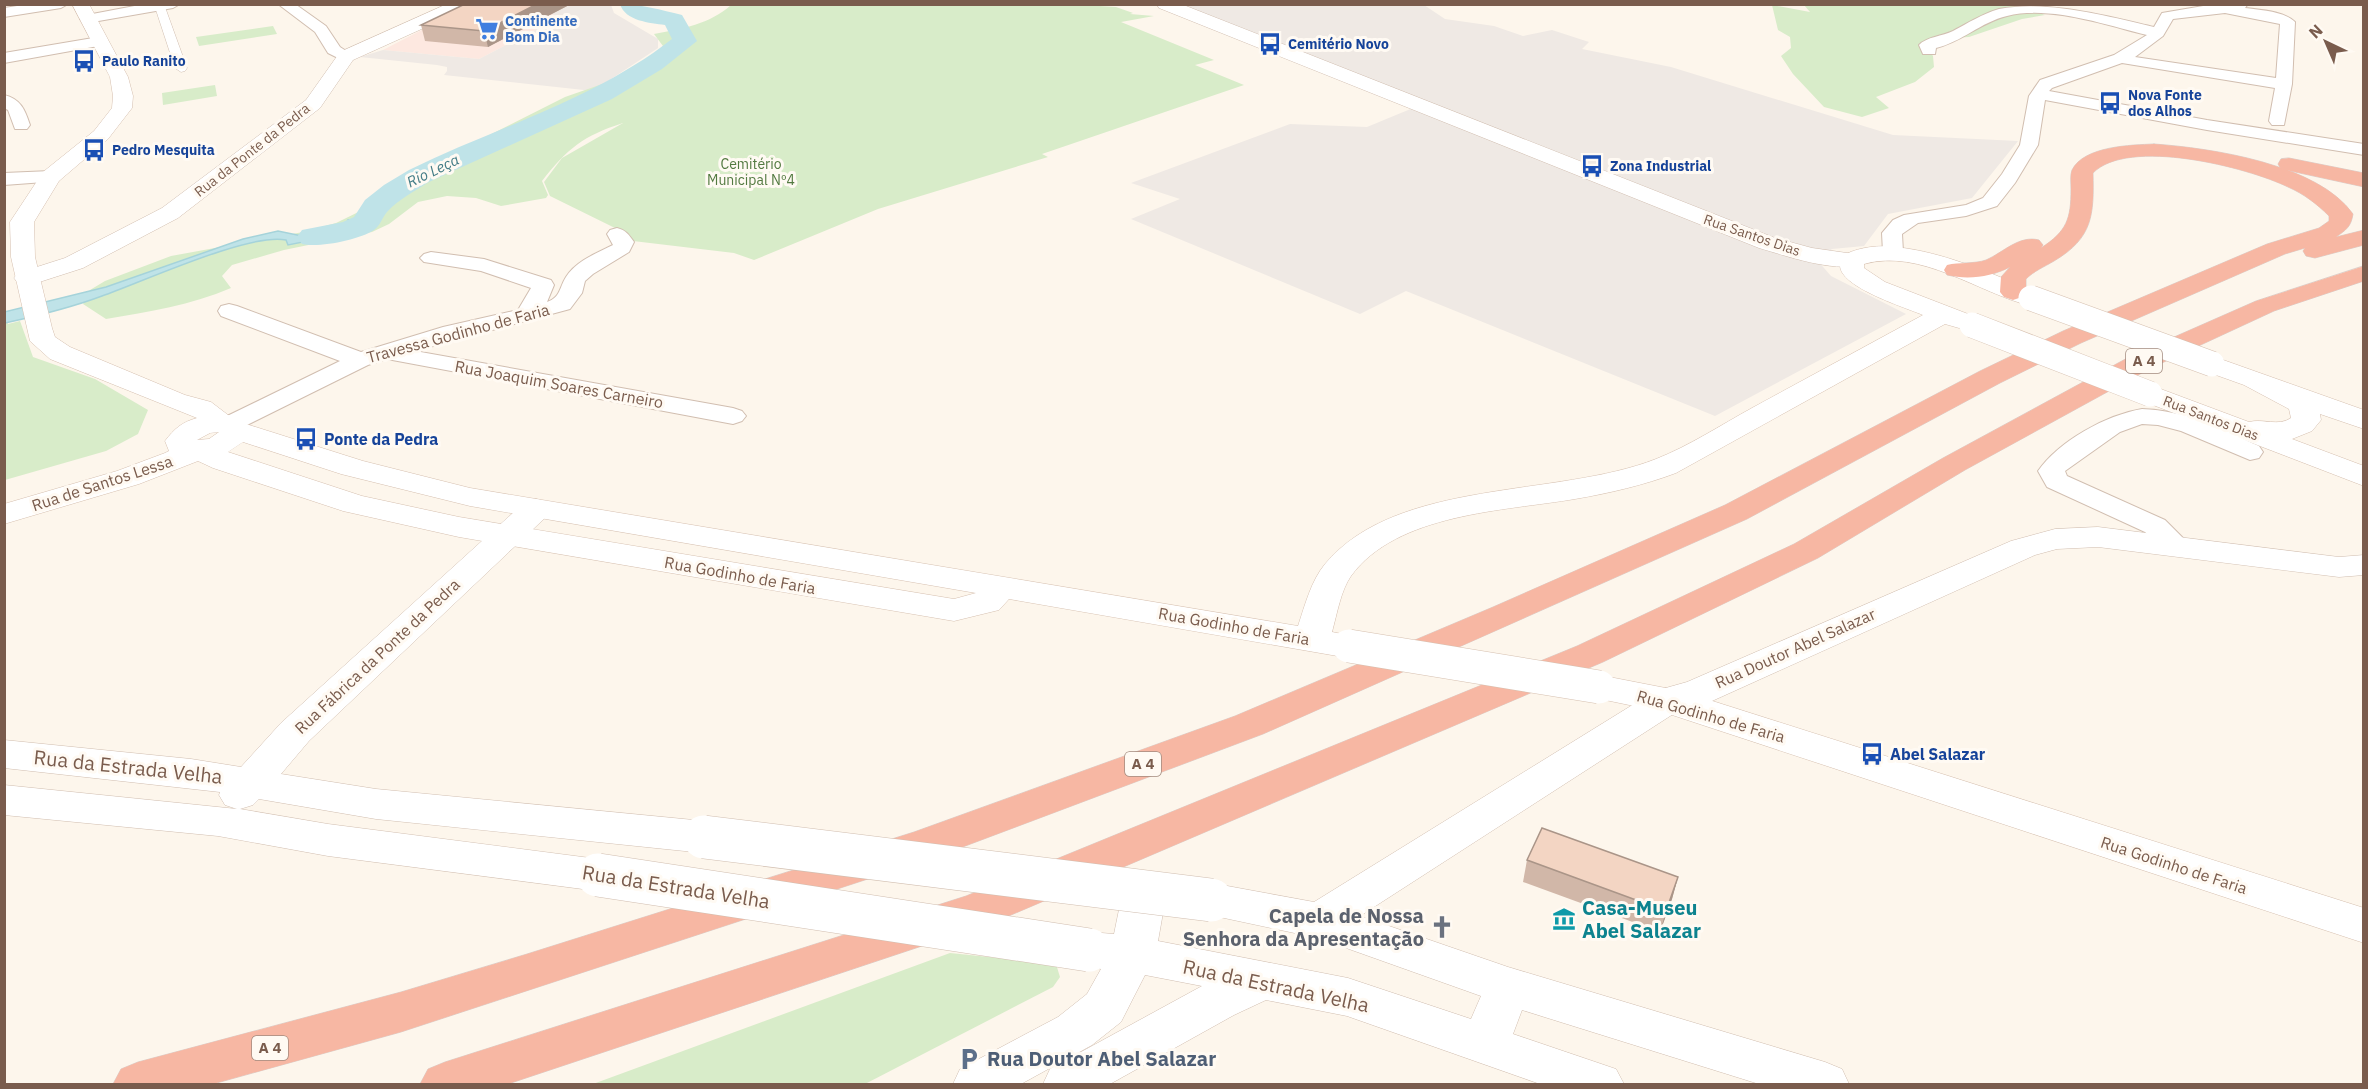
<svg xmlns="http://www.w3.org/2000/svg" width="2368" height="1089" viewBox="0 0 2368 1089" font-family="'IBM Plex Sans',sans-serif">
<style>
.commercial{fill:#fde8e0}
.industrial{fill:#efe9e4}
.green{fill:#d8ecc9}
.water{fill:#bfe3e8;stroke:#a5d3da;stroke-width:1.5}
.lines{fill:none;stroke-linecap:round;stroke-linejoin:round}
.river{fill:#bfe3e8;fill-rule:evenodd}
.pedestrian-casing{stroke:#d1beb0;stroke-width:1}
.minor-casing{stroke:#d1beb0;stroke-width:2}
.tertiary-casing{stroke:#d1beb0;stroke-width:1}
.secondary-casing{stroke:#d6c0b0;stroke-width:1}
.motorway-casing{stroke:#dad1cd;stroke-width:1}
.pedestrian{fill:#fff;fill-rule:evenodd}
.minor{fill:#fff;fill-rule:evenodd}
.tertiary{fill:#fff;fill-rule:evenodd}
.secondary{fill:#fff;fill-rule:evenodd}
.motorway{fill:#f7b7a3;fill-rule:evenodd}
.tertiary-bridge-casing{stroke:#d1beb0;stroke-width:44;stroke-linecap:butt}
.secondary-bridge-far1-casing{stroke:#d6c0b0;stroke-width:26;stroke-linecap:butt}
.secondary-bridge-casing{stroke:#d6c0b0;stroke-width:34;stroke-linecap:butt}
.tertiary-bridge{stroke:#fff;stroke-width:43}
.secondary-bridge-far1{stroke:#fff;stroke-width:25}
.secondary-bridge{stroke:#fff;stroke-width:33}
.wall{fill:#d1b7a8}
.shaded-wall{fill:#aa9588}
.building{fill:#f3d5c3;stroke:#aa9588;stroke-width:1.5}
.labels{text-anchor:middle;stroke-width:6;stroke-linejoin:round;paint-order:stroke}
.far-shop-label{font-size:14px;font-weight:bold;fill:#366cbe;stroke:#fffaf3;text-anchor:start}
.far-transit-label{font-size:14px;font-weight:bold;fill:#164399;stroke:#fffaf3;text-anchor:start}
.far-street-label{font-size:14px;fill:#7a5c4d;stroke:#fffaf3}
.far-park-label{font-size:14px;fill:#537a41;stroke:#fffaf3}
.far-water-label{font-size:15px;font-style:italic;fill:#437c86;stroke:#fffaf3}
.shield{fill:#fffaf3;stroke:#a28b7f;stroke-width:1.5}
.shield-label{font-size:15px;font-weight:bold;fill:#7a5c4d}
.street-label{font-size:16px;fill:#7a5c4d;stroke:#fffaf3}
.transit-label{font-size:16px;font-weight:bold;fill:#164399;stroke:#fffaf3;text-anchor:start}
.near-street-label{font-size:20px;fill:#7a5c4d;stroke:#fffaf3}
.near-culture-label{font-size:20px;font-weight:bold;fill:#0d838f;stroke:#fffaf3;text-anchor:start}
.near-worship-label{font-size:20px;font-weight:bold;fill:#5b616d;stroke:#fffaf3;text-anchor:end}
.near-service-label{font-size:20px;font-weight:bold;fill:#4e5e75;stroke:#fffaf3;text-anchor:start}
</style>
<rect width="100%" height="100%" fill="#fdf6ec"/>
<polygon class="commercial" points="527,5 561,17 479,59 383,50 439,21"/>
<g class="industrial">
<polygon points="527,5 611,5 614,13 658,39 658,48 593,91 444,75 447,71 447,67 437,65 360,57 383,50 479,59 560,17"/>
<polygon points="1182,5 1424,5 1445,19 1494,26 1523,36 1552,30 1589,42 1582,49 1671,67 1893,135 2018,141 1972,198 1888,214 1864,246 1832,249 1817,260 1831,276 1906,314 1715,416 1406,291 1360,314 1131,219 1180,199 1131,183 1290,124 1367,127 1425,103"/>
</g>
<g class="green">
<path d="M1068,4L1116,7L1133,13L1130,14L1154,16L1121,22L1214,60L1195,65L1244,85L1042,154L1048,157L878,209L754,260L734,253L633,241L617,229L550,196L544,182L562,158L623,123C583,136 568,148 542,181L548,195L546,198L501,206L476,198L447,196L418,202L389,224L372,232L284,250L232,265L222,276L231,288C191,305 149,312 106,319L83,304L90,290L105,281L171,256L303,232L336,223L393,195L406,179L438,161L565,97L608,82L647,61L663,46L654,34C682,29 710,24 731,5Z"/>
<polygon points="2014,4 2045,15 2022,19 1969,37 1952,38 1929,51 1933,56 1934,67 1915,82 1876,97 1889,108 1862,117 1824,107 1793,74 1781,56 1791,48 1790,37 1778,30 1772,5 1810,12 1804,5"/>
<polygon points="273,26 277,34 199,46 196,37"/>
<polygon points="215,85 217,96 163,105 162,93"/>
<polygon points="5,316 8,324 20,321 33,357 95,379 148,410 138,434 106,451 5,480"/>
<polygon points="950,953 1056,964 1060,977 1053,987 865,1084 593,1084"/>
</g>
<path class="water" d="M379,217L368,229L288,245L286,240C250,232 140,283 102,296C70,308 37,316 5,323L4,312L106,287L243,239L278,231L302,236L345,226L348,220Z"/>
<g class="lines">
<path class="river" d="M620,4C641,4 661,10 682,15L697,41L662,69L612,99L429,182C415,191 399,199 387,212C382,218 380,226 374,230C359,240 319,248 302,244L297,237L302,230L343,222L354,217L365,200L384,185L409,170C497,127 594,100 672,39L665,25C650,23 625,21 620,4Z"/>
<g class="pedestrian-casing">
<polygon id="pedestrian" points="156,5 164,5 165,7 187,68 185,71 181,72 175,68 155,7"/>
</g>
<g class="minor-casing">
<g id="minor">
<polygon points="30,4 68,4 61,8 4,17 4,8"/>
<polygon points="145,4 180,4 173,8 87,23 80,19 87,15"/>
<polygon points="278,4 295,4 326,26 340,47 354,56 352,59 340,59 328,53 315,32"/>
<path d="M2215,4H2248L2245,8C2260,10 2284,11 2295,22L2292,84L2284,125H2272L2269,121L2275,88L2122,63L2052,88L2049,91L2207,120L2364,144V155L2207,130L2045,100L2038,145L2015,183L1997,206L1966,216L1918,223L1902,234L1903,252L1900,256L1893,258L1886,256L1883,252L1882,233L1893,220L1904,215L1966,205L1983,198L2002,174L2020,145L2029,96L2040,80L2114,55L2147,35C2106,25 2048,5 2007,16C1981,22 1962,42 1936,48L1935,54H1923L1919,45C1926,37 1943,36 1953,31C1968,23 1982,14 1999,9C2048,0 2106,16 2154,27L2162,13ZM2225,13L2280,24L2276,78L2135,57L2163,36L2173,19Z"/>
<polygon points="99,37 107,42 104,45 4,63 4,53"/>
<path d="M4,95C21,99 25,110 30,125L27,129H15L8,110L4,108Z"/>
<polygon points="51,171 58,173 60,177 58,181 4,185 4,173"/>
<path d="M617,228C626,230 629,235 634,242L629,252L593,274L585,281L582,293L570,309L415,351L733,408L742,411L746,416L742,421L733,424L387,359L368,365L239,429L230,432L221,429L217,424L221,419L340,361L221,316L218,311L221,306L229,304L237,306L361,352L443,327L518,310L531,288L481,271L424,262L420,258L424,254L431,252L484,259L551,280L554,285L547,302C561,297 559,288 566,277C576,261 597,253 613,245L607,234L610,230Z"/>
<path d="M2142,409C2185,410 2221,430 2259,446L2263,452L2259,458L2250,460L2181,431L2158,425L2142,424L2120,432L2065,471L2067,476L2165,520L2190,545L2186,551L2176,554L2166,551L2145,532L2047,487L2038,471C2059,441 2106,415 2142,409Z"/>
</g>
</g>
<g class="tertiary-casing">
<g id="tertiary">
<polygon points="447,4 470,4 468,8 353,60 320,108 178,218 83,268 27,286 18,283 14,278 18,273 65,258 162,208 306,100 340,52"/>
<path d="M1157,4H1181L1775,238L1812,248L1861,255L1864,260L1861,265C1831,272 1787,256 1759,248L1159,8Z"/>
<polygon points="536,499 547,502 552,509 547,516 309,741 281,774 376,789 704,821 719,826 725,837 719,848 704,853 376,819 259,799 253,805 240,809 328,824 598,859 613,863 619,875 613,887 598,891 328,856 218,836 4,815 4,785 237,809 225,805 219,795 220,792 4,768 4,740 191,759 241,767 281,723 525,502"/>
<polygon points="2098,527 2339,557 2364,555 2364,575 2339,577 2098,547 2057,549 2035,555 1712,701 1681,709 1360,916 1508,967 1825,1062 1842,1069 1849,1084 1759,1084 1522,1010 1513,1034 1616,1069 1624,1084 1540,1084 1347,1016 1266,1000 1234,1015 1110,1084 1043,1084 1050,1069 1202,986 1145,975 1121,1022 1092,1045 1021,1084 953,1084 960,1069 1058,1017 1087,994 1101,969 1073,963 1066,950 1073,937 1089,932 1114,934 1123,890 1130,878 1145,873 1160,878 1167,890 1158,941 1348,978 1471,1019 1481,996 1318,938 1196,912 1189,900 1196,888 1211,883 1314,902 1655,691 1687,682 2011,541 2055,529"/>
</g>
</g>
<g class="secondary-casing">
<g id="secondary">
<path d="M72,4H89L128,77L133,96L132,108L108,139L59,181L34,222L35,257L52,328L55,337L70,347L185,395L211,402L228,415L240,418L246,424L363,461L470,488L1298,626C1305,605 1311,581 1325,564C1397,478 1557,498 1656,459C1689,446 1721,425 1752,408C1809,377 1866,346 1923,315C1904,307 1839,287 1840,265C1840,260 1841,256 1846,254C1860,247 1880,245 1895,247C1946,252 1993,275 2040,293L2044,298L2040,303L2031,306C1978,293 1921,248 1864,264V268L1885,282L1968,314L1972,320L1968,326L1959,328L1945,324L1676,473C1644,485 1610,493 1575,499C1505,511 1397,513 1351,576C1341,590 1337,614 1332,632L1362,638L1367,646L1362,654L1349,658L1009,599L999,610L954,621L459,537L343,511L213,468L198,461L139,484L4,524V504L117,471L165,453L169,451L165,441C174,429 182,422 197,418L50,359L30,341L11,257L10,222L43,172L94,131L112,108L113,96L110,77ZM219,432L209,439L197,440L210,433ZM243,442L341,474L470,506L976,593L954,599L459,517L362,496L228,452Z"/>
<path d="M2212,356L2364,410V429L2320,414L2321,420L2312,431L2292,439L2364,466V486L2140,400L2136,394L2140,388L2150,385L2249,422C2263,418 2278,427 2291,418L2289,409L2244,385L2202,370L2198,364L2202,358Z"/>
<polygon points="1599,675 1681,691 2364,908 2364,943 1663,712 1586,696 1580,687 1586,678"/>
</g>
</g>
<g class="motorway-casing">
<g id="motorway">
<path d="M2154,144C2211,148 2318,164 2353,214C2351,227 2346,230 2336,237L2364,230V245L2315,258L2306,256L2303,251L2305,248L2285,254L2081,343L2000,383L1747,519L1263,734L944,854L401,1032L213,1084H113L121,1069L138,1062L401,992L527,954L914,832L1235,716L1493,607L1725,505L1980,371L2063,331L2267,244L2319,228L2329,221V216C2317,204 2304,194 2288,187C2247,167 2128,137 2093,173C2094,215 2093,238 2054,261C2044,267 2034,271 2026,279V292L2022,297L2013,300L2004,297L2000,292L2001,277L2010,267C1991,277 1968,280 1947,275L1944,270L1947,265C1959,262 1975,264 1986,260C2004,252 2019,235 2039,240L2043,245L2041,248C2067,231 2071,219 2071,189C2071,183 2070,175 2072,170C2084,146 2131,145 2154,144Z"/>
<polygon points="2289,158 2364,173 2364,187 2281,169 2278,164 2281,159"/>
<polygon points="2364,266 2364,281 2274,311 2151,368 1965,470 1818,558 1603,662 997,921 508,1084 420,1084 428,1069 445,1062 966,896 1577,646 1794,544 1943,458 2131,356 2256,301"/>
</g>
</g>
<use href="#pedestrian" class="pedestrian"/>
<use href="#minor" class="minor"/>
<use href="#tertiary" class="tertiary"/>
<use href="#secondary" class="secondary"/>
<use href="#motorway" class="motorway"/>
<g class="tertiary-bridge-casing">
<g id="tertiary-bridge">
<polyline points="704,837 1211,900"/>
<polyline points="598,875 1089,950"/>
</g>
</g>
<g class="secondary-bridge-far1-casing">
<g id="secondary-bridge-far1">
<polyline points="2031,298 2212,364"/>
<polyline points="1972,325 2150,394"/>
</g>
</g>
<g class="secondary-bridge-casing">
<polyline id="secondary-bridge" points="1349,646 1599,687"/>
</g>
<use href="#tertiary-bridge" class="tertiary-bridge"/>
<use href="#secondary-bridge-far1" class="secondary-bridge-far1"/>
<use href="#secondary-bridge" class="secondary-bridge"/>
</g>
<g class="wall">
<polygon points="465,4 571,4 488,47 425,41 421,25"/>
<polygon points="1527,860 1678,877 1672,899 1660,932 1523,882"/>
</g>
<g class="shaded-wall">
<polygon points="537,4 571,4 488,47 484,31"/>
<polygon points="1678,877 1672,899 1660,932 1666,911"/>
</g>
<g class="building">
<polygon points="465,4 537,4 484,31 421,25"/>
<polygon points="1542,828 1678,877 1666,911 1527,860"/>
</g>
<defs>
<g id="supermarket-bare" transform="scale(1.8)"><path d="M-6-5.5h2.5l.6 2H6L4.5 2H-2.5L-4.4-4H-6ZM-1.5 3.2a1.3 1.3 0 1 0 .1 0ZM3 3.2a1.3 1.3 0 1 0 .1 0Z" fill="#3f7fe0" stroke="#fffaf3" stroke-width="2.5" paint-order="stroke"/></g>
<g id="bus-bare" transform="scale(1.8)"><path d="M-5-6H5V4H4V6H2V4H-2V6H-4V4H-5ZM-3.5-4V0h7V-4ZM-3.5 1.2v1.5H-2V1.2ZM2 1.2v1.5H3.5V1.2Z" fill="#1a4fb4" stroke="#fffaf3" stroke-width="2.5" paint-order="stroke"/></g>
<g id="museum-bare" transform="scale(1.8)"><path d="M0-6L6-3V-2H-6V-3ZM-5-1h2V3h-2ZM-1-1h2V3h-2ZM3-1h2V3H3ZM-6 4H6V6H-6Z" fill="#0f9aa8" stroke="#fffaf3" stroke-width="2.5" paint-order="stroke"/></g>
<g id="church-bare" transform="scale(1.8)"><path d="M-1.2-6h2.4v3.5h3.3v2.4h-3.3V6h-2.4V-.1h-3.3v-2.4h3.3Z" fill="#6b7280" stroke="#fffaf3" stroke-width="2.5" paint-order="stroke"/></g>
<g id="parking-bare" transform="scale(1.8)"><path d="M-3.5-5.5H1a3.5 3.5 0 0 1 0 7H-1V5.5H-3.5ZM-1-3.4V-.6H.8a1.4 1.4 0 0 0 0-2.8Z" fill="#5c6f8a" stroke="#fffaf3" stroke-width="2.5" paint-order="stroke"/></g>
</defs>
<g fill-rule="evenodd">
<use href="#supermarket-bare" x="487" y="29"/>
<use href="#bus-bare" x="1270" y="44"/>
<use href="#bus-bare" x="84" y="61"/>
<use href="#bus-bare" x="2110" y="103"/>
<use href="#bus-bare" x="94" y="150"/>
<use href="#bus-bare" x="1592" y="166"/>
<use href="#bus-bare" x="306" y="439"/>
<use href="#bus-bare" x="1872" y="754"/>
<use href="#museum-bare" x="1564" y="919"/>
<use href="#church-bare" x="1442" y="927"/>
<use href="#parking-bare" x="969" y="1059"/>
</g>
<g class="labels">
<g class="far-shop-label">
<text x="505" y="26">Continente<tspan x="505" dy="16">Bom Dia</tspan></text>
</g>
<g class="far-transit-label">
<text x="1288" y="49">Cemitério Novo</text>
<text x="102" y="66">Paulo Ranito</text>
<text x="2128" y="100">Nova Fonte<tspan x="2128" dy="16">dos Alhos</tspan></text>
<text x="112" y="155">Pedro Mesquita</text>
<text x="1610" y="171">Zona Industrial</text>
</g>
<g class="far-street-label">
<text transform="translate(252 150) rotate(-38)" y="5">Rua da Ponte da Pedra</text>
<text transform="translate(1752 235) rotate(19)" y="5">Rua Santos Dias</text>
<text transform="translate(2211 418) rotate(21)" y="5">Rua Santos Dias</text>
</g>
<g class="far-park-label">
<text x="751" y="169">Cemitério<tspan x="751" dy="16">Municipal Nº4</tspan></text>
</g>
<g class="far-water-label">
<text transform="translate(433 171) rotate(-26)" y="5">Rio Leça</text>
</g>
<g class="shield">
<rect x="2126" y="349" width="36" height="24" rx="4.5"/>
<rect x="1125" y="752" width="36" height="24" rx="4.5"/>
<rect x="252" y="1036" width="36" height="24" rx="4.5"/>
</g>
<g class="shield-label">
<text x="2144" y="366">A 4</text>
<text x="1143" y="769">A 4</text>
<text x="270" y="1053">A 4</text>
</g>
<g class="street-label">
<text transform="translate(458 333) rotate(-15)" y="6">Travessa Godinho de Faria</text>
<text transform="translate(559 384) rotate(10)" y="6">Rua Joaquim Soares Carneiro</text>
<text transform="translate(102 483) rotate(-18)" y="6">Rua de Santos Lessa</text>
<text transform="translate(740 575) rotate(10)" y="6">Rua Godinho de Faria</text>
<text transform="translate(1234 626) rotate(10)" y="6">Rua Godinho de Faria</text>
<text transform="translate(1795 648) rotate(-24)" y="6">Rua Doutor Abel Salazar</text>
<text transform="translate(377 656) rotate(-43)" y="6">Rua Fábrica da Ponte da Pedra</text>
<text transform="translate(1711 716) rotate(16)" y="6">Rua Godinho de Faria</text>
<text transform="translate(2174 865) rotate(18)" y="6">Rua Godinho de Faria</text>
</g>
<g class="transit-label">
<text x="324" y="445">Ponte da Pedra</text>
<text x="1890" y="760">Abel Salazar</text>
</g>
<g class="near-street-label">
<text transform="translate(128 767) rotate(6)" y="7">Rua da Estrada Velha</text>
<text transform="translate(676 887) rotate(9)" y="7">Rua da Estrada Velha</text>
<text transform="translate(1276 986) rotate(12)" y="7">Rua da Estrada Velha</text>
</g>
<g class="near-culture-label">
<text x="1582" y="915">Casa-Museu<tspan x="1582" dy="23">Abel Salazar</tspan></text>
</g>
<g class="near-worship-label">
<text x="1424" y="923">Capela de Nossa<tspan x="1424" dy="23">Senhora da Apresentação</tspan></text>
</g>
<g class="near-service-label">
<text x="987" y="1066">Rua Doutor Abel Salazar</text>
</g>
</g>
<rect width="2368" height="1089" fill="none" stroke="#7a5c4d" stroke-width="12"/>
<g transform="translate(2326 42) rotate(316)" stroke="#fffaf3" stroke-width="4.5" paint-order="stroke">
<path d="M0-4.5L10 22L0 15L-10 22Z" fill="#7a5c4d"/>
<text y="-9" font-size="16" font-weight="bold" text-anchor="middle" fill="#7a5c4d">N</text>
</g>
</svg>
